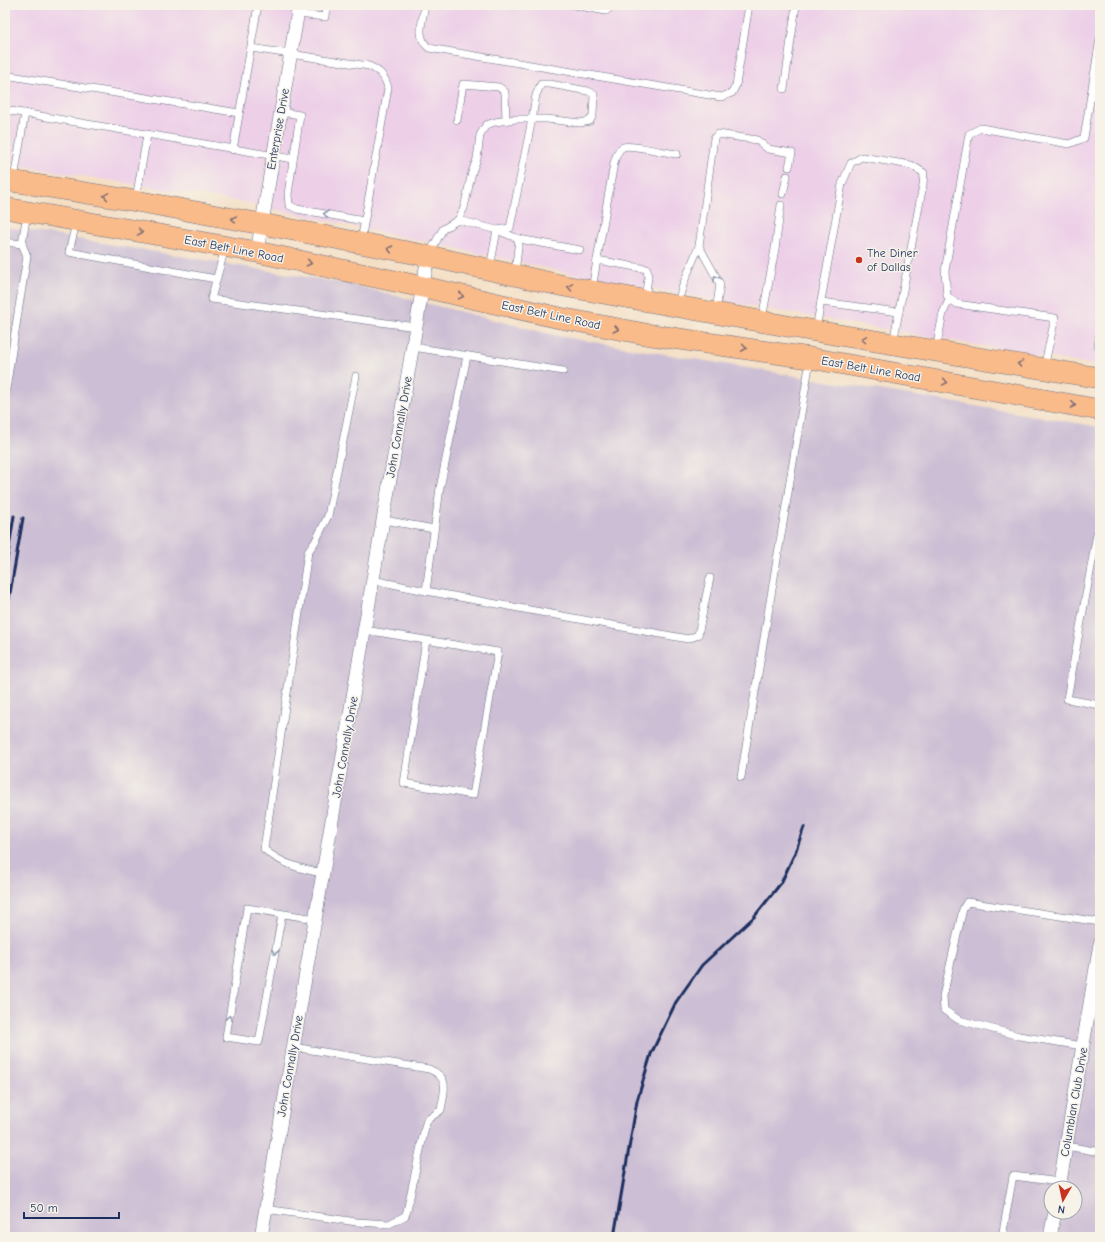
<svg xmlns="http://www.w3.org/2000/svg" width="1105" height="1242" viewBox="0 0 1105 1242" font-family="'Comic Neue',sans-serif">
<style>
.built{fill:#edd0e8}
.industrial{fill:#ccbed4;fill-rule:evenodd}
.lines{fill:none;stroke-linecap:round;stroke-linejoin:round}
.lane-casing{stroke:#676d82;stroke-width:8}
.street-casing{stroke:#676d82;stroke-width:14}
.primary-casing{stroke:#676d82;stroke-width:22}
.lane{stroke:#fff;stroke-width:7}
.street{stroke:#fff;stroke-width:13}
.primary{stroke:#fabb8b;stroke-width:21}
.rail{stroke:#1b2f5e;stroke-width:3}
.oneway{stroke:#7f6e72}
.oneway2{stroke:#8d97ae}
.poi-dot{fill:#c8321e;stroke:#f7f3e8;stroke-width:1.5}
.labels{text-anchor:middle;stroke-width:3;stroke-linejoin:round;paint-order:stroke}
.street-label{font-size:12px;fill:#1b2f5e;stroke:#f7f3e8}
.poi-label{font-size:12px;fill:#1b2f5e;stroke:#f7f3e8;text-anchor:start}
</style>
<rect width="100%" height="100%" fill="#f7f3e8"/>
<filter id="ink" filterUnits="userSpaceOnUse"><feTurbulence type="fractalNoise" baseFrequency=".025" numOctaves="2"/><feDisplacementMap in="SourceGraphic" scale="8" xChannelSelector="R" yChannelSelector="G"/><feConvolveMatrix kernelMatrix="1 2 1 2 8 2 1 2 1" color-interpolation-filters="sRGB"/></filter>
<filter id="wash" filterUnits="userSpaceOnUse"><feTurbulence type="fractalNoise" baseFrequency=".012" numOctaves="4" result="noise"/><feDisplacementMap in="SourceGraphic" scale="16" xChannelSelector="R" yChannelSelector="G"/><feGaussianBlur stdDeviation="0.9" result="paint"/><feColorMatrix in="noise" values="0 0 0 0 0 0 0 0 0 0 0 0 0 0 0 0 0 1.4 0 .05"/><feComposite in="paint" operator="in"/></filter>
<g filter="url(#wash)">
<rect width="100%" height="100%" fill="#f4dfc5"/>
<polygon class="built" points="5,5 1100,5 1100,366 606,281 242,202 5,163"/>
<path class="industrial" d="M5,227L349,284L558,336L1100,427V1237H5ZM1051,1188H1075V1212H1051Z"/>
</g>
<g filter="url(#ink)">
<g class="lines">
<g class="lane-casing">
<g id="lane">
<path d="M425,5C423,20 415,37 429,48L721,97L732,93L736,85L749,5"/>
<polyline points="574,5 606,11 613,5"/>
<polyline points="298,14 325,17 326,5"/>
<path d="M251,48L369,66C380,71 385,76 388,88L361,241"/>
<polyline points="5,75 239,113"/>
<polyline points="784,89 796,5"/>
<polyline points="5,110 293,159"/>
<polyline points="281,112 300,115 288,194 289,205 297,209 364,221"/>
<polyline points="457,120 463,84 499,87 505,92 506,120"/>
<polyline points="233,150 258,5"/>
<polyline points="14,179 25,113"/>
<polyline points="783,194 787,176"/>
<polyline points="136,199 147,135"/>
<polyline points="458,220 497,230 519,239"/>
<polyline points="76,223 69,252 216,279"/>
<polyline points="5,242 22,244"/>
<polyline points="699,246 720,284 716,311"/>
<polyline points="225,248 211,299 416,327"/>
<polyline points="429,254 443,229 458,220 464,208 472,172 477,159 480,135 486,125 495,122 516,119 547,119 580,123 590,121 593,115 594,94 588,91 550,84 541,84 536,95 532,119 510,228 497,230 490,268"/>
<polyline points="515,273 519,239 580,250"/>
<polyline points="592,289 597,260"/>
<path d="M645,299L648,277L647,269L597,260L614,163C616,157 617,150 623,147C630,144 667,153 677,154"/>
<polyline points="821,302 899,312"/>
<polyline points="677,305 684,282 699,246 714,138 718,134 757,140 768,149 792,153 789,167"/>
<polyline points="762,319 775,249 781,205"/>
<polyline points="816,329 842,184 851,163 862,157 911,165 924,173 923,185 893,343"/>
<polyline points="1100,333 1098,346 1100,348"/>
<polyline points="413,347 563,371"/>
<polyline points="936,350 943,313 950,298"/>
<polyline points="1044,368 1055,318 957,304 947,296 945,271 969,134 981,128 1069,144 1084,138 1100,38"/>
<polyline points="5,395 27,256 22,244 27,213"/>
<polyline points="384,520 434,529"/>
<polyline points="1100,534 1097,534 1067,699 1100,705"/>
<polyline points="373,580 426,591 688,639 698,635 710,578"/>
<polyline points="426,591 440,488 467,356"/>
<polyline points="365,630 498,652 473,795 404,783 426,640"/>
<polyline points="741,777 810,360"/>
<path d="M323,873C301,869 281,864 264,849L308,552L315,542L328,516L356,376"/>
<polyline points="282,914 259,1042 226,1037 247,908 315,919"/>
<polyline points="1083,1046 1019,1036 959,1020 944,1010 943,996 963,909 967,902 1100,922"/>
<polyline points="1066,1146 1100,1152"/>
<path d="M265,1209L357,1222L389,1224L405,1216L407,1211L425,1127L427,1120L441,1110C444,1091 451,1078 429,1069L293,1047"/>
<polyline points="1002,1237 1013,1176 1060,1182"/>
</g>
</g>
<g class="street-casing">
<g id="street">
<polyline points="257,252 299,5"/>
<polyline points="1059,1188 1100,944"/>
<polyline points="261,1237 428,256"/>
<polyline points="1050,1237 1055,1212"/>
</g>
</g>
<g class="primary-casing">
<g id="primary">
<polyline points="5,180 136,201 262,224 428,256 564,286 815,331 1100,378"/>
<polyline points="5,208 257,252 423,287 560,318 645,334 810,358 1100,410"/>
</g>
</g>
<use href="#lane" class="lane"/>
<use href="#street" class="street"/>
<use href="#primary" class="primary"/>
<g class="rail">
<polyline points="5,572 14,516"/>
<polyline points="5,622 23,518"/>
<polyline points="614,1237 637,1101 651,1054 676,1002 702,965 754,917 781,883 795,853 804,827"/>
</g>
</g>
<defs><path id="oneway-chevron" d="M-2-3.5L2.5 0L-2 3.5" fill="none" stroke-width="1.6" stroke-linecap="round" stroke-linejoin="round"/></defs>
<g class="oneway">
<use href="#oneway-chevron" transform="translate(106 196) rotate(-171)"/>
<use href="#oneway-chevron" transform="translate(234 219) rotate(-170)"/>
<use href="#oneway-chevron" transform="translate(140 232) rotate(10)"/>
<use href="#oneway-chevron" transform="translate(390 249) rotate(-169)"/>
<use href="#oneway-chevron" transform="translate(309 263) rotate(12)"/>
<use href="#oneway-chevron" transform="translate(570 287) rotate(-170)"/>
<use href="#oneway-chevron" transform="translate(461 296) rotate(13)"/>
<use href="#oneway-chevron" transform="translate(616 329) rotate(11)"/>
<use href="#oneway-chevron" transform="translate(864 339) rotate(-171)"/>
<use href="#oneway-chevron" transform="translate(744 348) rotate(8)"/>
<use href="#oneway-chevron" transform="translate(1020 364) rotate(-171)"/>
<use href="#oneway-chevron" transform="translate(945 382) rotate(10)"/>
<use href="#oneway-chevron" transform="translate(1073 405) rotate(10)"/>
</g>
<g class="oneway2">
<use href="#oneway-chevron" transform="translate(326 214) rotate(-170)"/>
<use href="#oneway-chevron" transform="translate(716 278) rotate(-118)"/>
<use href="#oneway-chevron" transform="translate(275 952) rotate(100)"/>
<use href="#oneway-chevron" transform="translate(229 1018) rotate(-81)"/>
</g>
</g>
<circle class="poi-dot" cx="859" cy="260" r="4"/>
<g class="labels">
<g class="street-label">
<text transform="translate(278 129) rotate(-80)" y="4">Enterprise Drive</text>
<text transform="translate(234 249) rotate(11)" y="4">East Belt Line Road</text>
<text transform="translate(551 315) rotate(12)" y="4">East Belt Line Road</text>
<text transform="translate(871 369) rotate(10)" y="4">East Belt Line Road</text>
<text transform="translate(399 427) rotate(-80)" y="4">John Connally Drive</text>
<text transform="translate(345 747) rotate(-80)" y="4">John Connally Drive</text>
<text transform="translate(290 1066) rotate(-80)" y="4">John Connally Drive</text>
<text transform="translate(1074 1102) rotate(-80)" y="4">Columbian Club Drive</text>
</g>
<g class="poi-label">
<text x="867" y="257">The Diner<tspan x="867" dy="14">of Dallas</tspan></text>
</g>
</g>
<rect width="1105" height="1242" fill="none" stroke="#f7f3e8" stroke-width="20"/>
<g transform="translate(1063 1200) rotate(189)"><circle r="19" fill="#f7f3e8" stroke="#9fa5b1"/>
<path d="M0-3L7 15L0 10L-7 15Z" fill="#c8321e"/>
<text y="-6" font-size="11" font-weight="bold" text-anchor="middle" fill="#1b2f5e">N</text>
</g>
<path d="M24 1212v6h95v-6" fill="none" stroke="#1b2f5e" stroke-width="2"/>
<text x="30" y="1212" font-size="12" fill="#1b2f5e" stroke="#f7f3e8" stroke-width="3" paint-order="stroke">50 m</text>
</svg>
